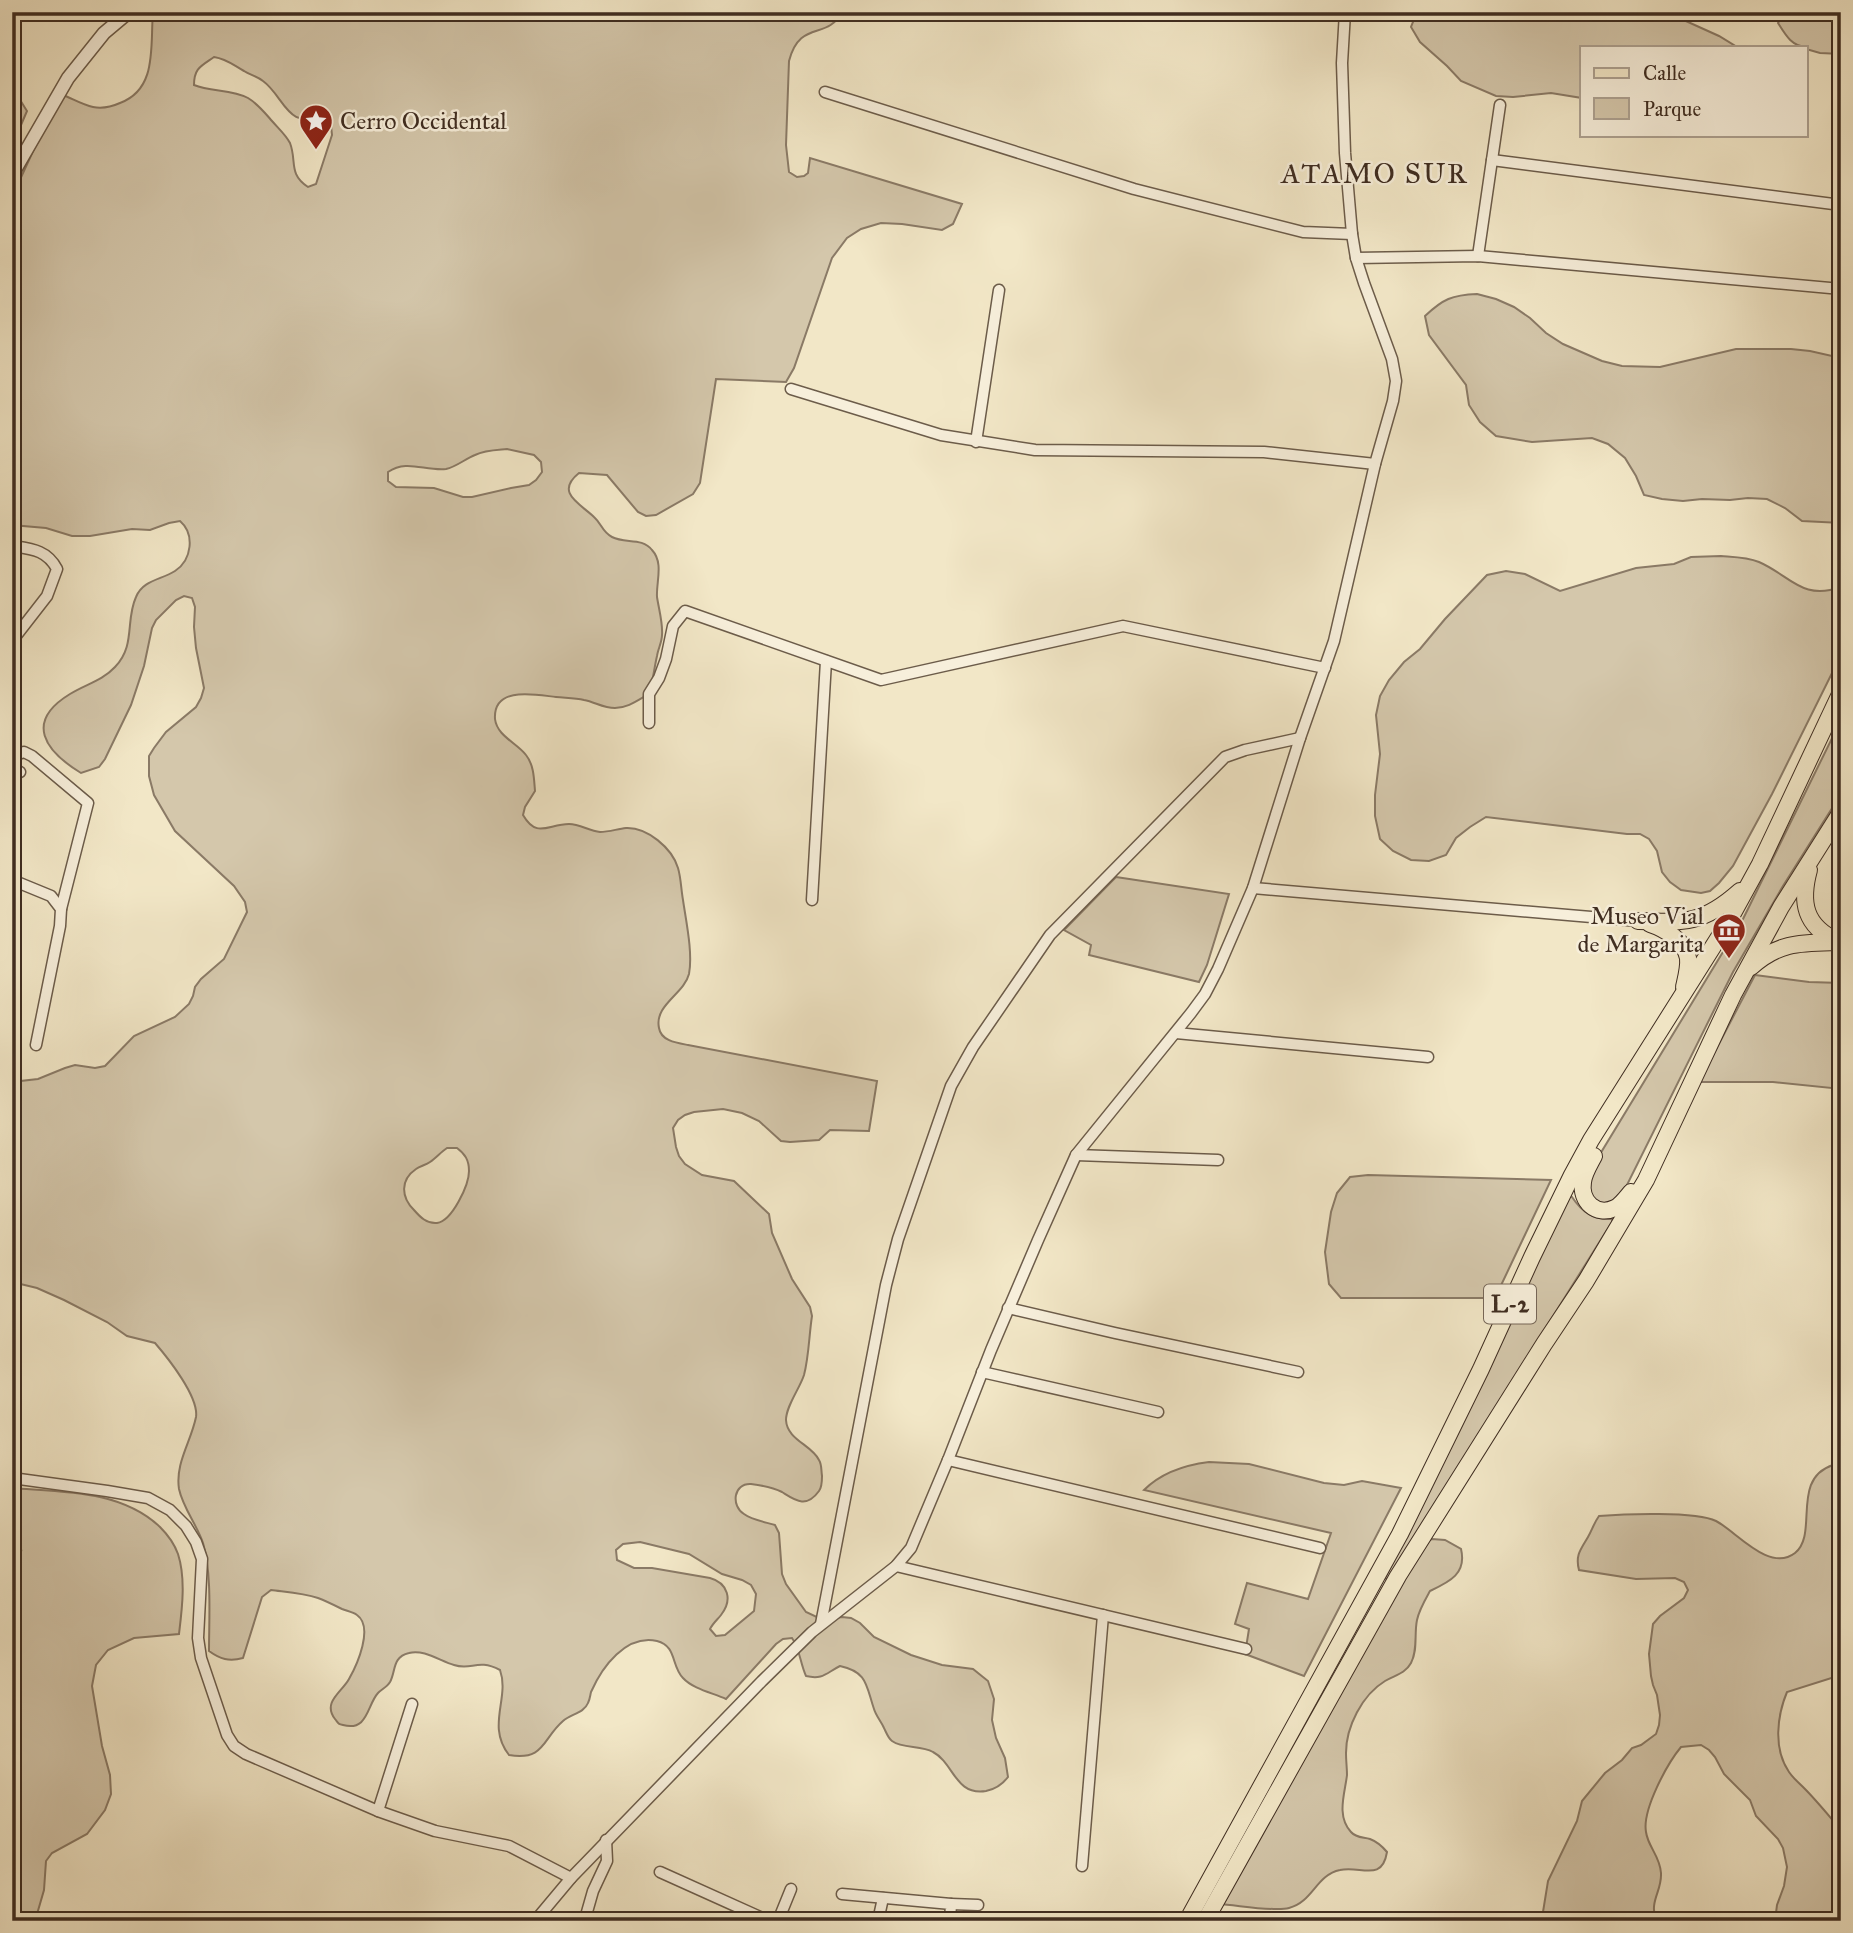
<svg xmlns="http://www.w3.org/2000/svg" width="1853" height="1933" viewBox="0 0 1853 1933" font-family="'IM FELL Great Primer',serif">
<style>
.green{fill:#d4c7ab;stroke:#8a7a66;stroke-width:2;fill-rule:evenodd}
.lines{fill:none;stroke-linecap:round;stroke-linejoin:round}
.minor-casing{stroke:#6c5c4a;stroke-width:13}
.tertiary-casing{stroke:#6c5c4a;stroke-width:15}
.primary-casing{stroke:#3f2d21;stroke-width:18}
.minor{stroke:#f7efdb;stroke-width:10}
.tertiary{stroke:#f7efdb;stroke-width:12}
.primary{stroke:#f2e7c7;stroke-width:16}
.labels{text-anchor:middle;stroke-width:5;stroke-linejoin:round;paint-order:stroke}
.shield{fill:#f7efdb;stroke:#766759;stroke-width:2}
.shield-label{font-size:23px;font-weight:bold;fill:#3f2d21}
.poi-label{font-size:24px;fill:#3f2d21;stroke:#f7efdb;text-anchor:start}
.quarter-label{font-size:28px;letter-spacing:2px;fill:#3f2d21;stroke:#f7efdb}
</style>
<rect width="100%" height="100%" fill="#f2e7c7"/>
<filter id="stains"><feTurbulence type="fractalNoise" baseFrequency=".00286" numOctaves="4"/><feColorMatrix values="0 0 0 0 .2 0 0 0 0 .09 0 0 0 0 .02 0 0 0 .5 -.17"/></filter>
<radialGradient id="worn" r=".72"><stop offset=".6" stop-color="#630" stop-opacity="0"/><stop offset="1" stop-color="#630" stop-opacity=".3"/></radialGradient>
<g class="green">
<path d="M153,12H842C827,41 800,19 789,61L786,145L789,172L797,177L804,176L808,173L810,158L962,204L953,224L942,230L902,224L881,223L861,229L847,238L832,258L794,368L786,382L716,379L700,483L693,494L656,515L646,516L638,512L607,475L579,473C554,493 581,504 594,517C602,524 602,532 612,537C625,544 642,537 652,550C664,563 656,582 657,597C659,610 663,623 662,635C662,642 658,649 657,656C654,669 653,681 649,694C638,700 628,708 615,708C603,708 595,702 584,700C575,698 565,698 556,697C537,695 493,685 495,719C497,736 517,743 526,755C534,765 534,779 535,791L525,807L523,815C537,839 548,824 569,824C580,824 589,831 600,832C609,832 617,829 626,828C647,827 672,848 678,868C681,878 681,889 683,900C686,921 693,953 689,974C684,994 654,1005 659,1028C661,1041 677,1043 688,1045L877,1081L869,1131L830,1130L819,1140L790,1142L781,1141L759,1121L742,1113L723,1109L694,1112L685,1115L678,1120L673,1128L676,1147L679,1156L685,1164L702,1175L734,1181L769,1214L772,1233L792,1279L810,1307L812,1316C809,1335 809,1356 804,1375C800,1388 786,1406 786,1420C787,1440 812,1445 819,1460C822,1465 821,1470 822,1476C822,1482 822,1487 819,1491C806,1509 795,1500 782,1492C774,1488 759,1485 751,1484C733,1483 731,1506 744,1514C752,1520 765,1522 775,1525L779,1533L782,1574L786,1584L806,1612L823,1620L842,1617L851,1618L860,1623L874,1637L911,1655L942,1665L973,1669L988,1681L994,1699L992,1720L996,1738L1005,1758L1008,1777C1002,1785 996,1789 986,1791C955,1796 954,1763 933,1752C921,1745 903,1749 892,1741C888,1738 886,1732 884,1728C881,1721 876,1716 874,1709C866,1686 868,1672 840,1666C826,1673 823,1680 806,1676C800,1663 800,1649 792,1638L783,1639L776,1644L726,1699C713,1693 693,1689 683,1678C671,1666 677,1646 657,1641C626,1634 602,1667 591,1692C590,1696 590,1699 588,1703C584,1713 571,1714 563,1721C542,1739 545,1761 509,1755C486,1726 510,1698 500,1670C477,1658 472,1671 454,1665C440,1661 424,1649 409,1653C392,1657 396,1671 390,1682C387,1687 382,1689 378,1693C367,1705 368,1732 343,1725C338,1724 339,1724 335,1719C322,1702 342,1692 349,1679C357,1665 374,1627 357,1615C353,1612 347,1611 342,1609C334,1605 326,1601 318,1598C303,1593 286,1592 271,1590L262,1597L243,1658C229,1662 220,1659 209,1651C209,1619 212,1573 203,1543C197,1525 183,1508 179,1489C175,1463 191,1442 196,1417C199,1397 168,1358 155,1343L127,1336L107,1322L64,1300L37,1288L12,1282V1082L38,1079L65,1068L75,1065L95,1068L105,1066L134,1036L175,1017L189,1004L193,996L195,987L201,979L224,959L247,912L245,902L234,886L175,831L154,795L149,776V756L154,748L166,732L196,707L201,698L204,688L196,648L194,627L195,607L192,598L184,596L176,600L156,620L152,628L144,666L131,705L105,759L99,767L81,773C45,751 24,722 70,694C86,684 102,681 115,667C136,645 125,621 136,597C143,580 161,580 175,571C192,560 195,534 180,521L169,523L150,530L132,529L90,536H72L46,528L12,525V197L34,149L63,95C73,99 83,105 93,107C103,109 111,107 120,103C158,89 150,45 153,12ZM214,57C227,59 233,65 244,71C250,75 257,76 263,81C284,96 289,134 322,112L330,117L332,135L316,184L308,187C288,174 297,161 290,143C286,135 278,128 272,121C265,113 258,104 248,98C232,89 211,92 194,85C194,68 201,66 214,57ZM507,449L534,455L541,462L542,472L536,480L529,485L511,488L472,497H463L434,488L396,487L388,481V472C407,459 424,471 446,469C456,467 465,459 475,455C485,450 496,450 507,449ZM447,1148H457C465,1154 469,1160 469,1171C469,1185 452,1221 437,1223C427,1224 420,1217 414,1210C401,1197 400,1180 416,1169C420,1166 426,1165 430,1162C436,1158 441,1152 447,1148ZM640,1542L689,1554L722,1574L742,1580L751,1585L756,1594L754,1611L725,1635L716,1636L710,1629C713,1623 717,1620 721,1615C733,1600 728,1583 710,1578L652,1568H634L617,1560L616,1550L623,1544Z"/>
<polygon points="1417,12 1496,12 1556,17 1616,12 1666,12 1719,36 1737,47 1582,47 1582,98 1551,93 1513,97 1496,96 1461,81 1447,66 1420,42 1411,27"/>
<path d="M1785,12H1841V54L1820,53L1806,49V47C1791,46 1785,34 1778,23Z"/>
<polygon points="12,87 27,111 12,146"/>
<path d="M1477,294L1496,299L1514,307L1530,318L1546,333L1563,344L1602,361L1622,366L1660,367L1736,349H1791L1810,351L1841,358V523L1802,521L1785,508L1767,499L1748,498L1730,500L1702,499L1683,501L1662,499L1644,495L1636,476L1625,458L1608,444L1592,438L1532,442L1496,436L1480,422L1469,405L1466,385L1429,335L1425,316C1443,299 1452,295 1477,294Z"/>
<path d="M1721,556C1734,557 1747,557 1759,562C1791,576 1802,601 1841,587V655L1772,794L1733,866L1719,883L1710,891L1701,893L1681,890L1670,882L1662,872L1657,851L1649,839L1640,834H1627L1486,817L1470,827L1456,838L1446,855L1429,861L1411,860L1393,851L1380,839L1375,816V795L1380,754L1376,715L1380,696L1389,680L1404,662L1420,649L1445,619L1487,575L1506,571L1525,574L1560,591L1636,568L1674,564L1691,557Z"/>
<polygon points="1841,720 1841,794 1783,886 1733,972 1623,1193 1613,1203 1598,1204 1585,1187 1591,1169 1743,919"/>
<polygon points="1116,877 1229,894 1207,965 1199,982 1089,955 1091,945 1064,930"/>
<polygon points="1755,975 1809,982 1841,983 1841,1089 1773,1082 1699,1082"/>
<polygon points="1368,1175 1551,1180 1495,1298 1341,1298 1329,1284 1325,1252 1331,1212 1337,1193 1350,1177"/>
<path d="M1569,1196L1572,1197C1582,1212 1593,1220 1612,1219V1222L1388,1580L1385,1578Z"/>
<path d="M1209,1462L1249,1464L1324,1483L1344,1485L1362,1481L1401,1488L1304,1676L1245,1654L1249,1629L1235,1624L1247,1583L1308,1599L1331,1533L1144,1490C1161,1473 1185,1465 1209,1462Z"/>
<path d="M1833,1465H1841V1675L1787,1692C1777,1716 1773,1749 1789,1772C1793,1778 1799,1783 1804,1788C1817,1801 1829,1816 1841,1830V1921H1775L1777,1905L1784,1886L1787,1867L1783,1848L1778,1839L1756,1816L1750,1800L1724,1774L1715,1757L1709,1750L1701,1745L1681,1747C1667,1764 1642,1810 1646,1832C1648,1847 1660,1856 1661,1873C1662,1892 1649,1900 1656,1921H1538L1543,1912L1548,1881L1577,1821L1582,1801L1605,1773L1622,1760L1632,1748L1641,1745L1656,1734L1659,1725L1660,1715L1657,1695L1653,1685L1651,1676L1649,1654L1653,1624L1660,1616L1684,1598L1688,1590L1684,1582L1675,1578L1636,1579L1579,1570C1575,1555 1581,1549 1588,1537C1592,1530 1594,1523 1599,1516C1623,1514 1696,1511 1716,1521C1736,1531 1769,1573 1795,1553C1819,1534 1790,1479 1833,1465Z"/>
<path d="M12,1488C63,1492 121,1490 160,1527C168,1535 174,1543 178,1554C186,1579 182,1609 179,1634L134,1638L108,1650L96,1665L92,1686L102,1746L110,1775L111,1794L105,1810L87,1834L52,1853L46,1861L44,1890L35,1921H12V1754L20,1747L12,1726V1543L21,1549L12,1503Z"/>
<path d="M1432,1539L1445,1540L1461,1549C1467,1574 1449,1582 1430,1591C1425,1600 1419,1610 1417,1620C1414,1634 1418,1650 1411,1663C1405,1674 1395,1675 1385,1681C1362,1695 1346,1727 1346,1753C1346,1761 1347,1768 1347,1775C1345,1793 1336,1816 1351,1832C1356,1838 1363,1837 1370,1839C1378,1842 1382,1846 1387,1852C1382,1883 1360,1865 1340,1870C1316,1875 1313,1902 1289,1908C1274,1912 1237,1905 1219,1904L1423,1543Z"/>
</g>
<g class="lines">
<g class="minor-casing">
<g id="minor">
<polyline points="825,92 1134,189 1303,232 1352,234"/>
<polyline points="1492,160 1841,205"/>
<polyline points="1478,256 1500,105"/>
<polyline points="1356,258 1478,256 1841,289"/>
<polyline points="791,389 941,435 1035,450 1264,452 1375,464"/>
<polyline points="976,442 999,290"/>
<path d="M12,546C32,549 47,550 57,569L47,596L12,641"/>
<polyline points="649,723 649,694 659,678 666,659 673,626 685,611 881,680 1123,626 1325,668"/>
<polyline points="12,756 24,752 32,756 88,803 61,909"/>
<polyline points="12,768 20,772"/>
<polyline points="12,880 51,896 61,909 60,926 36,1045"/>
<polyline points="1253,888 1638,921"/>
<polyline points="812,900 826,661"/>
<polyline points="1176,1033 1428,1057"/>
<polyline points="1076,1155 1218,1160"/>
<polyline points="1008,1308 1115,1333 1298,1372"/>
<polyline points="982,1372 1158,1412"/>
<polyline points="948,1460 1320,1548"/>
<polyline points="12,1478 107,1491 148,1498 170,1510 186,1526 196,1542 202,1559 198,1638 201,1658 227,1735 234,1746 246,1754 378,1811 435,1831 509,1846 571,1878"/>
<polyline points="896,1566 1246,1649"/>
<polyline points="821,1624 886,1285 898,1239 951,1086 973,1047 1050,935 1225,757 1245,750 1300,738"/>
<polyline points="378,1811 412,1704"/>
<polyline points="1082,1866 1103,1615"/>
<polyline points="660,1872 769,1921"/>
<polyline points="842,1894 951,1904 950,1921"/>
<polyline points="951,1904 978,1905"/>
<polyline points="535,1921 571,1878 762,1681 812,1632 896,1566 911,1548 948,1460 991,1350 1038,1240 1076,1155 1191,1013 1205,994 1218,969 1253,888 1300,738 1334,641 1375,464 1393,401 1396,381 1392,359 1364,283 1356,258 1352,234 1345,153 1342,63 1345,12"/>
<polyline points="586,1921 587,1912 593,1891 607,1861 606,1840"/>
<polyline points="778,1921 791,1889"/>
<polyline points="878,1921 883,1898"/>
</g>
</g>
<g class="tertiary-casing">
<polyline id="tertiary" points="12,175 68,78 104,33 129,12"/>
</g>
<g class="primary-casing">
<g id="primary">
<path d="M1809,870C1800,903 1805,926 1837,941"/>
<path d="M1638,921C1685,923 1703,924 1740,891"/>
<path d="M1650,924C1665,929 1685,941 1688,958C1689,967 1686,978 1684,987"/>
<path d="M1751,967C1780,941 1802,943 1840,942"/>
<path d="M1594,1156C1590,1164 1584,1173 1583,1182C1580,1201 1596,1217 1615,1208C1621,1205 1626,1198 1631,1192"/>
<polyline points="1187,1921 1400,1534 1481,1369 1532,1257 1572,1175 1591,1140 1726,926 1760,864 1841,692"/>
<polyline points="1205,1921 1398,1576 1544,1344 1586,1281 1646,1180 1733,995 1781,907 1841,812"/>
</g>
</g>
<use href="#minor" class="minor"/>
<use href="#tertiary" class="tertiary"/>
<use href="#primary" class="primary"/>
</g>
<defs>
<g id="sight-pin" transform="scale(1.75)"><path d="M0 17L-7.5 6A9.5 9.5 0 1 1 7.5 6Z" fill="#8f2418" stroke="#f7efdb"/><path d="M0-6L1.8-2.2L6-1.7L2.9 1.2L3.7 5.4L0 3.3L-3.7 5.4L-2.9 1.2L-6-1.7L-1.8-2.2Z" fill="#fff"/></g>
<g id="museum-pin" transform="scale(1.75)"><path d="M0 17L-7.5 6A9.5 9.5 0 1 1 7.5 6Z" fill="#8f2418" stroke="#f7efdb"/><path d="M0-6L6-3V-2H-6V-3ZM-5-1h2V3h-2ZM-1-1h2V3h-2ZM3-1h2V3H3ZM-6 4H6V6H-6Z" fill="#fff"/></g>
</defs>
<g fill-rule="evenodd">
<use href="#sight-pin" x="316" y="121"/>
<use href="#museum-pin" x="1729" y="930"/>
</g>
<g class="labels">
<rect class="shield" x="1484" y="1284.5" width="52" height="39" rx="5"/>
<g class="shield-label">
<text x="1510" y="1312">L-2</text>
</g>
<g class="poi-label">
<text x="340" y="129">Cerro Occidental</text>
<text x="1704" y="924" text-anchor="end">Museo Vial<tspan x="1704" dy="28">de Margarita</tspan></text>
</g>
<g class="quarter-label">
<text x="1375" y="183">ATAMO SUR</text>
</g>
</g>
<rect width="1853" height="1933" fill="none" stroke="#f2e7c7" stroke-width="42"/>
<rect x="14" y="14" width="1825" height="1905" fill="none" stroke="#3f2d21" stroke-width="3.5"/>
<rect x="21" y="21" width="1811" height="1891" fill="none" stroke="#3f2d21" stroke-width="2"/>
<rect x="1580" y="46" width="228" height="91" fill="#f7efdb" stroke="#ada191" stroke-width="2"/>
<rect x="1594" y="68" width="35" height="10" fill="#f2e7c7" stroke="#ada191" stroke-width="2"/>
<text x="1643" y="80" font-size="21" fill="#3f2d21">Calle</text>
<rect x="1594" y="98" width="35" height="21" fill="#d4c7ab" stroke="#ada191" stroke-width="2"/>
<text x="1643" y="116" font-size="21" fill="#3f2d21">Parque</text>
<rect width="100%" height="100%" filter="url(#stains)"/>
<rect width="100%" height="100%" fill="url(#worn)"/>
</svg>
